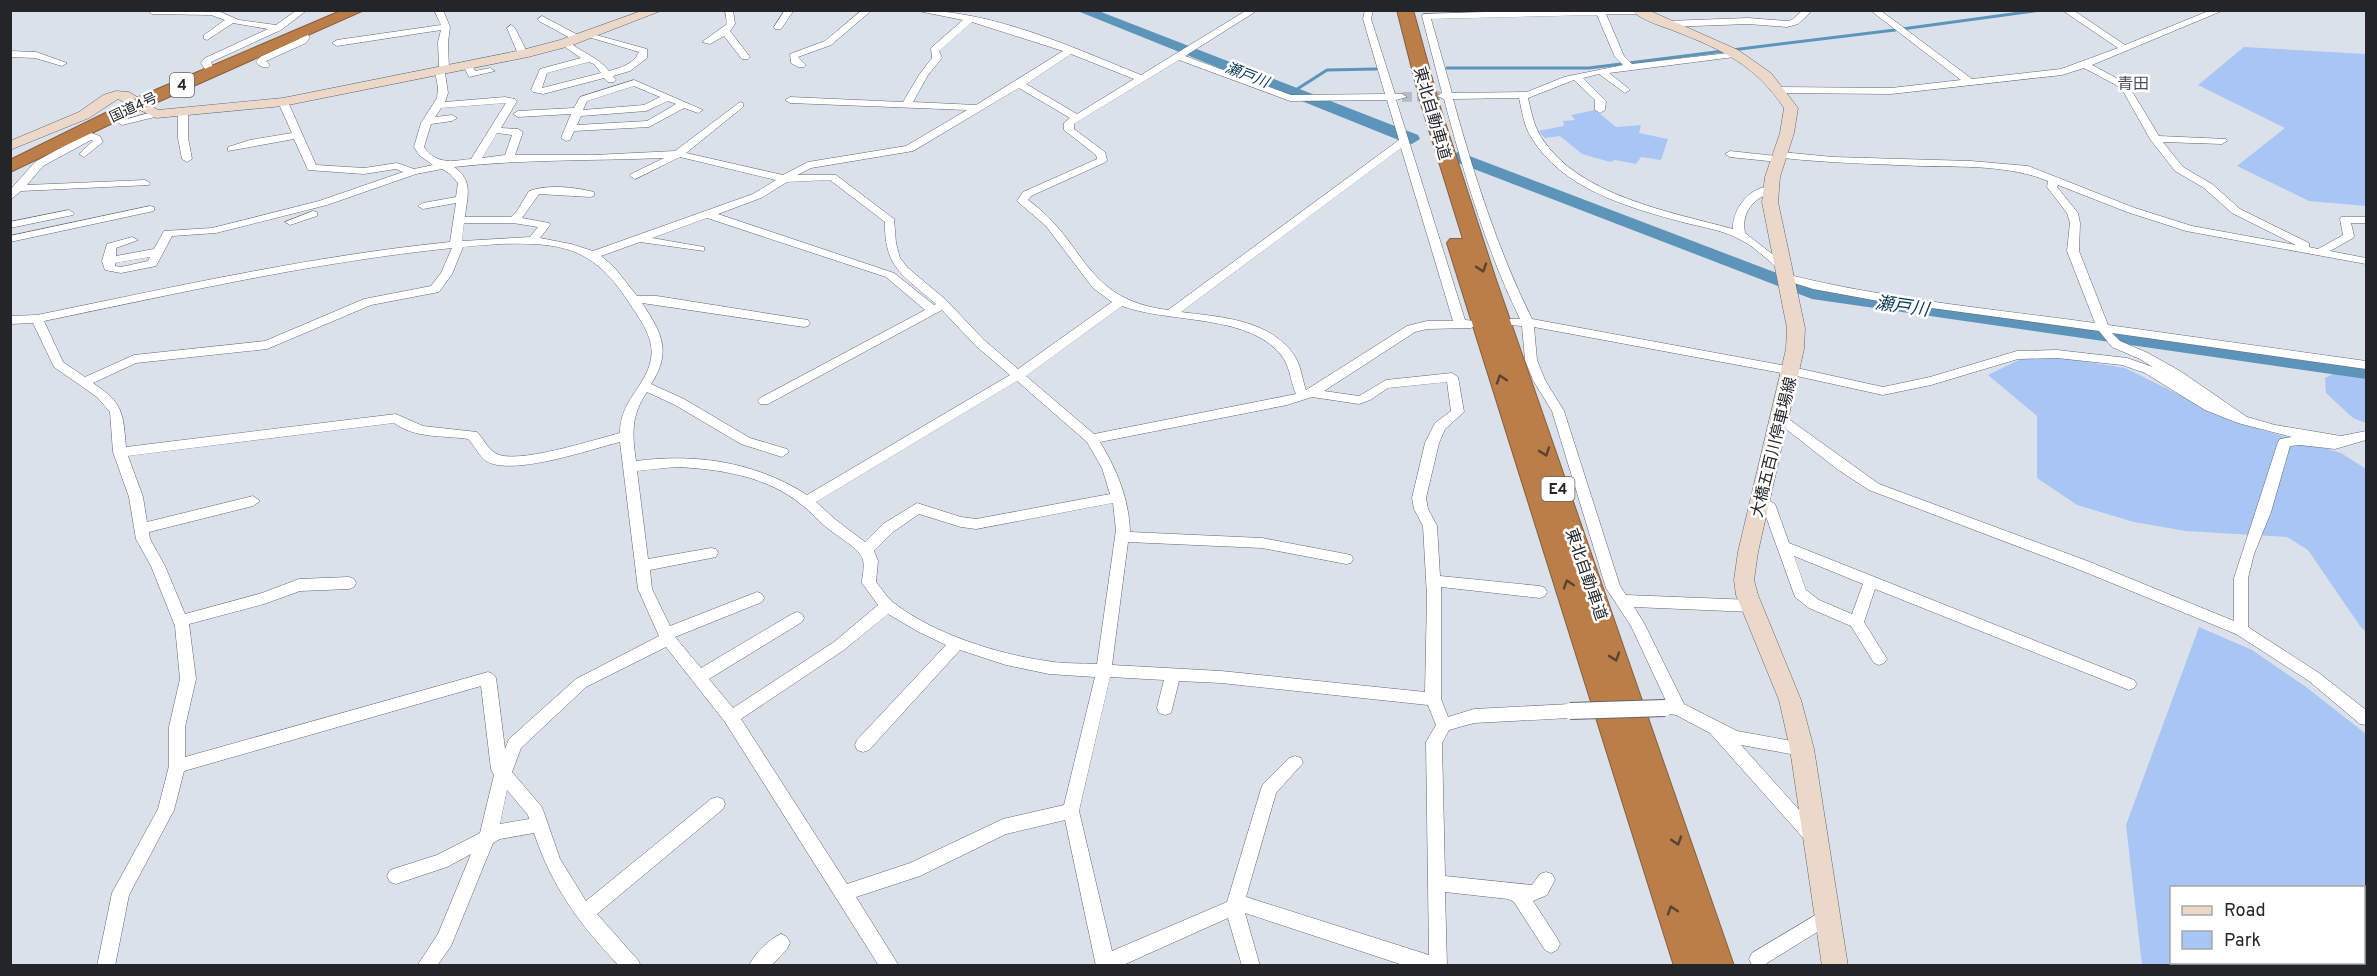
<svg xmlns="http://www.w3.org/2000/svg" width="2377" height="976" viewBox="0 0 2377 976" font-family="Overpass,'Noto Sans JP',sans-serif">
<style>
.green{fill:#a8c5f3;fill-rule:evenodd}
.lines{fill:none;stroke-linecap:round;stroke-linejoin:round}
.stream{stroke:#5c95b9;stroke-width:3}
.river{fill:#5c95b9;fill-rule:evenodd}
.street-tunnel{stroke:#b6bbc4;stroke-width:10;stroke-dasharray:10 5;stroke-linecap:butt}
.street-casing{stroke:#61666f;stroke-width:1}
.secondary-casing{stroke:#61666f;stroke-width:1}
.highway-casing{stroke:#865f3e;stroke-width:2}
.street{fill:#fff;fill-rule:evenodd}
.secondary{fill:#ebd8c8;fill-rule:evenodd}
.highway{fill:#bc7e49;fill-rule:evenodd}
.street-bridge-casing{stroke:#61666f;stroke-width:18;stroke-linecap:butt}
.street-bridge{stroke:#fff;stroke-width:16}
.oneway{stroke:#594434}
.labels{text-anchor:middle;stroke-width:5;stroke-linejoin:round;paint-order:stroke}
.far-street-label{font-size:14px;fill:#232529;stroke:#fff}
.far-water-label{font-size:15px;font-style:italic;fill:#083952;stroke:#fff}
.shield{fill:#fff;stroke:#656669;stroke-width:1.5}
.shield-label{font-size:15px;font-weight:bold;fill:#232529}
.far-quarter-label{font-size:16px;fill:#4a4f57;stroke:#fff}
.street-label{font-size:16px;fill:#232529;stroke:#fff}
.water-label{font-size:18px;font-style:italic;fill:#083952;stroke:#fff}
</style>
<rect width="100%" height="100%" fill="#dbe1eb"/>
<g class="green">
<polygon points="2244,47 2366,54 2366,206 2309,201 2237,166 2285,128 2198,85"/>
<polygon points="1595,110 1616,127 1641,125 1639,133 1668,139 1661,160 1641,157 1636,164 1615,160 1610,162 1582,154 1560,136 1545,138 1538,131 1564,126 1563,121 1575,120 1571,115"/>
<polygon points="2057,357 2125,368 2235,422 2341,453 2366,469 2366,632 2360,626 2308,550 2287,537 2186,531 2134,522 2077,505 2037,478 2037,416 1988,375 2021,359"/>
<polygon points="2339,371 2366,375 2366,423 2353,418 2326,393 2325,378"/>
<path d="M2199,627L2252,650L2306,687L2366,734V965H2142L2126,825ZM2172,888H2364V962H2172Z"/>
</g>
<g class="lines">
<g class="stream">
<polyline points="1902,29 2041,10"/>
<polyline points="1732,50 1895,30"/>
<polyline points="1447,68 1589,68 1724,51"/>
<polyline points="1291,93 1327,70 1376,69"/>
</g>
<g class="river">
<polygon points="1075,10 1096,10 1418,135 1420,139 1412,144 1406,143"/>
<polygon points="1459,152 1816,288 2366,365 2366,379 1812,299 1453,161 1450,157 1453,153"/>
</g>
<polyline class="street-tunnel" points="1402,97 1440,96"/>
<g class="street-casing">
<g id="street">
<polygon points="216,10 239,20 276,25 297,10 307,10 281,30 211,62 213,67 208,70 205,69 201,63 205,58 268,29 233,23 207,40 204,39 204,35 225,20 211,15 152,14 148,11"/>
<path d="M434,10H443L450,27L448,42L449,70L445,73L448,93L445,102L505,97L515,99L517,101L501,128L518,129L523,132L515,155H594L675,151L740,102L743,103V107L686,153L783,175L808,162L906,146L967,110L790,103L785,100L790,97L903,102L919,75L932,58L931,48L963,20L913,10C992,10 1069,46 1141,75L1247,10H1258L1185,56L1291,95L1385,94L1363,19L1365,10H1373L1371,19L1395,94H1402L1407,97L1396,100L1465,320L1475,321L1477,324L1471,328L1427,329L1415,332L1324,391L1359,396L1386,380L1452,373L1458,377L1464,412L1445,429L1439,443L1426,498L1428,509L1437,526L1440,576L1540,586L1545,588L1547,592L1545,596L1540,598L1441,587V699L1448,717L1474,709L1570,704L1576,706L1578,711L1576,716L1570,718L1474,723L1449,730L1442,743L1445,876L1532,885L1540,874L1546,872L1552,874L1555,880L1547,895L1533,901L1557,938L1560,944L1557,950L1551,953L1545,950L1514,902L1508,899L1445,892L1447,966H1406L1245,913L1260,966H1242L1228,918L1121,966H1096L1065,820L1006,834L920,876L856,897L899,966H879L725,722L666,647L586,687L521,748L512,772L542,807L560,859L586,901L711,799L717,797L723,799L725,804L723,809L597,914L638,960L641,966H619C579,923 553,889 534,833L500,839L493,843L451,946L437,966H417L438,934L471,854L447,867L396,884L390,882L387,876L390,870L437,855L480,833L494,775L491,769L481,686L184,771L174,810L129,895L115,966H97L112,893L158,809L169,766V727L180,679L175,626L151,566L136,539L129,497L113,452L110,412L97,397L54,367L33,323L10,324V316L37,315C174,287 311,256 450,242L456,203L423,209L418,206L423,203L456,197L458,183L450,174L442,169L416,174L327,205L216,233L172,236L156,266L121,273L105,270L102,261L107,244L132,237L138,240L116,248V256L154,249L164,231L212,228L319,201L403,172L396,169L364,174L308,170L294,139L228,151V147L250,140L292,133L278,102L280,100L288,102L316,165L364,168L397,163L414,169L433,165L419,155L414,147L421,123L437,98L438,88L435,71L439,68L438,42L441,30L337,46L332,43L337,40L441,25ZM972,22L1063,51L976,105L913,102L928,75L942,58L939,51ZM1071,54L1134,79L1077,114L1026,84ZM1179,60L1290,101L1387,100L1399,140L1168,310C1082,299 1087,242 1028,200L1031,196L1106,162L1107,160L1105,152L1074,129V124ZM1019,88L1070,118L1064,123V130L1096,155L1097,159L1023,192L1017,201L1046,226L1093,288L1112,302L1018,369L984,340L945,299L908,268L900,258L896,243L894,219L836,175H797L811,168L913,151ZM506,103L471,159C452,161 436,165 424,147L431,124L452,121L457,118L452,115L435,117L441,108ZM497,133L512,135L505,155L482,158ZM1401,148L1453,321H1427L1407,326L1306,390C1302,379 1301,365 1294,355C1269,319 1220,317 1181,312ZM680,157L776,180L753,194L593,251L571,244L540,238L550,225L549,223L522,218L539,194L590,197L594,196V192C574,187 548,184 529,191L517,211L511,217H465C467,196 474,181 454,167C524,159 594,161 664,158L631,174L630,176L635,179ZM830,180L885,222C884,268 904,276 936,304L934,305L894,273L718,214L761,198L787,182ZM707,218L886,277L925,310L760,398L758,401L760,404H768L942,310L976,346L1010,375L807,495C756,462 696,453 636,461C632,434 631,415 647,392L675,405L741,444L782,457L789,452L787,449L750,438L684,399L651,384C672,352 662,333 642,303L804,327L808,326L810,323L808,320L657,296H637L614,267L601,256L640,242L704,251V247L652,238ZM464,223H513L538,227L530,237L462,241ZM500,244C563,242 593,248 628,301C638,317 655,337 651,359C646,387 620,400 620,433C596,439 514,466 495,453C487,448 483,438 477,432L423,426L396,414L126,447C123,412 123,403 93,383L136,363L267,349L371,305L439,292L452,274L463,247ZM452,248L441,273L431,286L364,299L265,341L134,355L85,377L63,362L44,321C180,293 314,262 452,248ZM150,257L148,261L121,267L115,266V263ZM1122,306C1169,324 1254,313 1284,359C1290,369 1291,383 1296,394L1094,434L1026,376ZM1017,381L1087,442L1102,468L1110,494L976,519L961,517L917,503L883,524L865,542L836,520L816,502ZM1447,382L1451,411L1435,423L1425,443L1412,498L1414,509L1423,526L1427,596L1425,692L1221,671L1112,665L1128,542L1262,548L1346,564L1351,563L1353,559L1351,555L1346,554L1262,538L1130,532C1129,499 1117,470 1100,442L1287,405L1312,397L1359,404L1370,400L1388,388ZM394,423C416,439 442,435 468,439C475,446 479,456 486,461C512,477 591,449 620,442L638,589L659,636L576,679L509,739L505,749L496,678L493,674L488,672L185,757V727L196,679L189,624L264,604L300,591L349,589L354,587L356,583L354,579L349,577L299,579L262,593L185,614L165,566L150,539L149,532L253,506L260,501L253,496L147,522L143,497L128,456ZM676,467C720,469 767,476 802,505C811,511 817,520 826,527C835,535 861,549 863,560C865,567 862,576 862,583L878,605L834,642L733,708L709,679L802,622L804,618L802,614L797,612L792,614L701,668L675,637L762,602L764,598L762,594L757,592L670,626L652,589L650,570L711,558L716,557L718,553L716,549L711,548L648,559L637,471ZM1113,503L1116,530L1097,664C1081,663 1063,664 1047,661C997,654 934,634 894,603C887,598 882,589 876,582L878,561L874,551L893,532L919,514L961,527L976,529ZM888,614L919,632L946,645L857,740L855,745L857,750L863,752L869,750L960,650L1006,665L1049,674L1095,677L1064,805L1003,819L910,863L847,884L741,719L844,650ZM1110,677L1164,680L1157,708L1159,713L1165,715L1171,713L1179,681L1221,683L1428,705L1436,725L1426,742L1429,955L1246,897L1276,793L1303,763L1301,758L1295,756L1289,758L1263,784L1261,789L1227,902L1112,951L1079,811ZM507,790L528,815L529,819L500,824Z"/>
<polygon points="725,10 733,10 735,24 730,31 750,57 748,59 742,59 724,36 710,44 702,42 727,24"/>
<polygon points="785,10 794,10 781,29 775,29 774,27"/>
<polygon points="862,10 872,10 831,45 798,57 806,65 804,67 798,67 791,63 790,54 825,41"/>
<path d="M1548,10H1642L1638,14H1606L1624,56L1632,64L1737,52V56L1734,57L1609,73L1628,88L1630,90L1625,93L1599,74L1583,78L1606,101L1605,110L1600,113L1595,110V100L1574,80L1528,98C1531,111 1534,126 1541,137C1578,196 1671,212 1733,229C1732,209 1751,184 1773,187V191C1754,199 1741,211 1745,233L1789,267L1783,270L1779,269C1766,259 1754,246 1739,239C1723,230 1701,227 1682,222C1627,207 1562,189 1531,137C1524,126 1522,111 1519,98L1453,99C1473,172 1498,251 1532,319L1792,367L1883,387L1930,377L2017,351L2057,350L2127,358L2153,367L2190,390L2140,359L2112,347L2099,331L1873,300L1813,289L1781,279L1779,277L1785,274C1886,299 1992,309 2095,323L2067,251L2070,223L2067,213L2047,187L2048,181C2009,165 1963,167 1921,166C1875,164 1829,163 1783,158L1778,162L1730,157L1725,154L1730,151L1776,156L1781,152L1833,157L1971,161L2028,166L2135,208L2192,226L2296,245L2232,213L2204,188L2175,171L2150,139L2123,91L2116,85L2084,68L2062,75L1891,94L1779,93L1774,90L1779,87L1891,88L1961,80L1870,10H1880L1972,79L2061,69L2118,48L2062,10H2073L2125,45L2211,10H2224L2092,65L2122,81L2130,88L2159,136L2226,139L2227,141L2222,144L2163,142L2183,167L2212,184L2240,209L2309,243V247L2318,249L2343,235L2340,219L2341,217H2366V223H2351L2354,236L2353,238L2330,251L2366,258V264L2186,231L2127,212L2058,185L2057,187L2078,213L2080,223L2079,251L2108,325L2366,361V369L2112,333L2120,341L2148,353L2180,371L2247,417L2275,425L2341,436L2366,431V440L2335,449L2300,445L2290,446L2271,512L2254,554L2248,578V627L2319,673L2366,710V725L2360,724L2309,681L2236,634L2080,570L1869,490L1837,469L1772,418L1773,415H1783L1879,484L2090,562L2234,621V578L2278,442L2280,439L2292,437L2238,423L2205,410L2145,373L2122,365L2057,358L2018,359L1931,385L1883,395L1792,375L1534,327L1537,360L1545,380L1564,411L1620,586L1626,595L1752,600L1757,602L1759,606L1757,610L1752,612L1634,607L1644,623L1684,704L1737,731L1808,744L1810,749L1808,754L1802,756L1741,745L1818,831L1820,836L1818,841L1812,844L1806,841L1710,733L1676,715L1664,713L1662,708L1667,703L1631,626L1606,588L1552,411L1533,380L1525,360L1522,326L1510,325L1508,322L1510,319H1520C1487,252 1463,171 1444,99L1437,96L1442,93L1422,16L1423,14ZM1597,15L1615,57L1623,65L1564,77L1527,92L1452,93L1431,19Z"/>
<polygon points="1803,10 1813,10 1798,24 1787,27 1748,24 1667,27 1663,24 1667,21 1748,18 1787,21 1792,20"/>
<polygon points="542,16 580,36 582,38 574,40 539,21 538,19"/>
<polygon points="511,25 515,28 528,54 526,56 518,54 507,28"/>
<path d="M585,32L647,49V58L630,71L613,76L616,80L614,82H608L604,78L543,94L533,92L531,90L540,69L581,58L562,45V41H568C582,53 598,57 609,71C620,68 634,64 639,52L585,36ZM589,62L594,64L601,73L542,88L547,73Z"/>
<path d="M296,33L308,35L310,37L306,43L266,61L270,65L268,67C263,68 259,66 256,62L260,57L299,39L295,35Z"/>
<polygon points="10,51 36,52 67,63 62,66 35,58 10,57"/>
<polygon points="468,62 471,63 475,71 490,68 495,71 469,77 463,65"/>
<path d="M634,80L703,110L698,113L684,108L649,127L574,131L570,140L566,141L561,138L571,114L518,117L513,114L518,111L574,108L580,97ZM634,86L660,97L644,105L583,110L587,101ZM668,101L676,104L647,121L577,125L581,116L646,111Z"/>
<polygon points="183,109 188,112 188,138 192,159 187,162 182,159 178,138 178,112"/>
<polygon points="156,111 161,114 159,116 122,125 117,122"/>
<polygon points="82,130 100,136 103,142 84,157 79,154 93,141 91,140 43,166 27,185 145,180 150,183 149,185 21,191 10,200 10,190 35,162 82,136 77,133"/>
<polygon points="150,206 154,207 154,211 10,242 10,236"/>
<polygon points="69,210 74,213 73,215 10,228 10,222"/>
<polygon points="313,211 317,212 317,216 290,225 285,222"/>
<path d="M1760,495L1775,504L1789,543L2134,680L2137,684L2134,688L2129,690L2124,688L1875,589L1864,622L1887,659L1884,663L1879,665L1874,663L1851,626L1809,608L1795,597L1764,511L1753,500ZM1794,556L1863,584L1852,614L1819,600L1806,590Z"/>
<polygon points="1829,907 1835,909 1838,915 1835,921 1764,965 1752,965 1749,959 1752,953"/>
<path d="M781,934L787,937L790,943L787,949L771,966H749C754,954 769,939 781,934Z"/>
</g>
</g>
<g class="secondary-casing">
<g id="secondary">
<polygon points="644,10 663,10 570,46 528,57 283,106 156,118 118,99 89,118 10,150 10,141 79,112 103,95 116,91 129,92 158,110 283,98 522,50 560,40"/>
<path d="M1631,10H1648L1738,50L1771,73L1798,108L1794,133L1780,177L1778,202L1805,328L1804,349L1758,552L1754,580L1758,595L1801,700L1814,749L1848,966H1822L1790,749L1779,700L1736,595L1734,580L1738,552L1786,349L1787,328L1762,202L1765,177L1780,133L1784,108C1756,66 1723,50 1677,32C1662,26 1642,21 1631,10Z"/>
</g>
</g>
<g class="highway-casing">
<g id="highway">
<polygon points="343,10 364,10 144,108 10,172 10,160 132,100"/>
<polygon points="1397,10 1413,10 1439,104 1495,277 1734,966 1674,966 1447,243 1450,239 1463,239 1421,104"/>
</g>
</g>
<use href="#street" class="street"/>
<use href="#secondary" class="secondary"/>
<use href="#highway" class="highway"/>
<g class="street-bridge-casing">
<polyline id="street-bridge" points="1570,711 1665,708"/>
</g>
<use href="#street-bridge" class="street-bridge"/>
</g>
<defs><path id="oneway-chevron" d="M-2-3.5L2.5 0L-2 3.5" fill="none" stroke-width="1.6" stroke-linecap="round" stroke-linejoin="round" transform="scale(1.5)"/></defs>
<g class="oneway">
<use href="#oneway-chevron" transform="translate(1482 268) rotate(72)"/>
<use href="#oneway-chevron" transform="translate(1501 379) rotate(-108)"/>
<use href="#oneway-chevron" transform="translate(1545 452) rotate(71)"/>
<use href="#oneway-chevron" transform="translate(1568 584) rotate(-108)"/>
<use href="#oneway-chevron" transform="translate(1615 657) rotate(71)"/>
<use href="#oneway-chevron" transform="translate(1677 841) rotate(72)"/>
<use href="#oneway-chevron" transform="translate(1672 910) rotate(-108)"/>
</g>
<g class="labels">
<g class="far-street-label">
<text transform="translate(133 107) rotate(-25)" y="5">国道4号</text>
</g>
<g class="far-water-label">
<text transform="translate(1247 75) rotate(21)" y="5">瀬戸川</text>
</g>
<g class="shield">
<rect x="170" y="73" width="24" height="24" rx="4.5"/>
<rect x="1541.5" y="477" width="33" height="24" rx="4.5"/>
</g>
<g class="shield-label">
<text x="182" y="90">4</text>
<text x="1558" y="494">E4</text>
</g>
<g class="far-quarter-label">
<text x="2133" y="89">青田</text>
</g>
<g class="street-label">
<text transform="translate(1433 113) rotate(74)" y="6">東北自動車道</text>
<text transform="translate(1773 447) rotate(-76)" y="6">大橋五百川停車場線</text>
<text transform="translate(1587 574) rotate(71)" y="6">東北自動車道</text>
</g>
<g class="water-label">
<text transform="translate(1902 306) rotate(8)" y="6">瀬戸川</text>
</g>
</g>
<rect width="2377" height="976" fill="none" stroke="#232529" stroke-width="24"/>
<rect x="2170" y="886" width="195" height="78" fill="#ffffff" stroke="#a7a8a9" stroke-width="1.5"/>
<rect x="2182" y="906" width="30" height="9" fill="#ebd8c8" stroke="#a7a8a9" stroke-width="1.5"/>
<text x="2224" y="916" font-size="18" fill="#232529">Road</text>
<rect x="2182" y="931" width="30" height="18" fill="#a8c5f3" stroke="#a7a8a9" stroke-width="1.5"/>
<text x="2224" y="946" font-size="18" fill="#232529">Park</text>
</svg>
